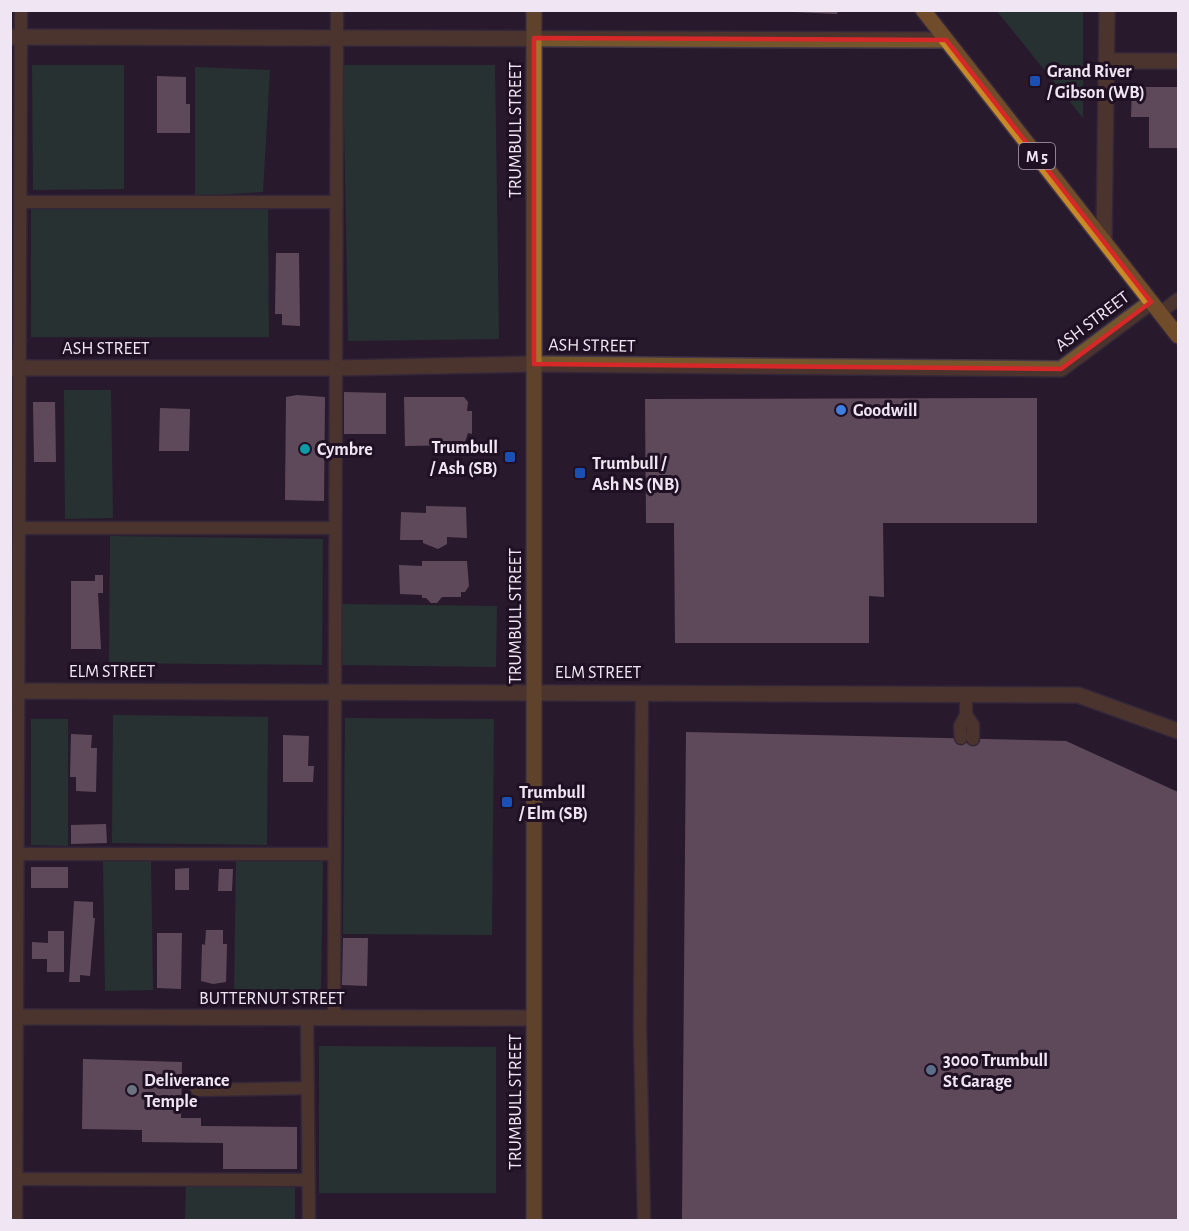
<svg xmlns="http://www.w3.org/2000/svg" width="1189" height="1231" viewBox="0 0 1189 1231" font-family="'Alegreya Sans',sans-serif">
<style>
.green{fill:#264e38}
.building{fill:#a18390}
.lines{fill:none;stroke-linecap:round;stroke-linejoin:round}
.lane-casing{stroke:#443749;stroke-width:15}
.street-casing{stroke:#443749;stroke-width:18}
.secondary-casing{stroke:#443749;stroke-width:18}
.primary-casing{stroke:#443749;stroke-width:18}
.lane{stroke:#74562d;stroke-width:12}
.street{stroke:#74562d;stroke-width:15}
.secondary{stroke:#a3742c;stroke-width:15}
.primary{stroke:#c88a26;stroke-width:15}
.marked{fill:none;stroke:#d62828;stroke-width:4.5;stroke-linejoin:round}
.transit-dot{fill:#1a4fb4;stroke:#1f1023;stroke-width:2}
.shop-dot{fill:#3f7fe0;stroke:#1f1023;stroke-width:2}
.culture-dot{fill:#0f9aa8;stroke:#1f1023;stroke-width:2}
.service-dot{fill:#5c6f8a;stroke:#1f1023;stroke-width:2}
.worship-dot{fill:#6b7280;stroke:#1f1023;stroke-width:2}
.labels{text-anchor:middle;stroke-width:6;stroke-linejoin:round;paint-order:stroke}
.shield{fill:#1f1023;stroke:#b1a6b5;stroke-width:1.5}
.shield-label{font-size:16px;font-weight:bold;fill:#f0e6f3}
.poi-label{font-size:18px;font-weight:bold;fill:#f0e6f3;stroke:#1f1023;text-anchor:start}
.street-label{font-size:18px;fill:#f0e6f3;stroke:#1f1023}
</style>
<rect width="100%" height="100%" fill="#281a2d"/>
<g class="green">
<polygon points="997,11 1083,11 1083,118"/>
<polygon points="32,65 124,65 124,189 33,190"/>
<polygon points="343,65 495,65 499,339 348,341"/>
<polygon points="195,67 270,70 263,192 195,196"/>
<polygon points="31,209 268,209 269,337 31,337"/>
<polygon points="64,390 111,390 113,518 65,519"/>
<polygon points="110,536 323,539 322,665 109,663"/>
<polygon points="342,604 497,606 496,667 341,665"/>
<polygon points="113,715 268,717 267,845 112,843"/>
<polygon points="345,718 494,719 492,935 343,934"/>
<polygon points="31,719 68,719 68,846 31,845"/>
<polygon points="236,858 323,859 321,991 234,989"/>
<polygon points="103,859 151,859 153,990 105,991"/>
<polygon points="319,1046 496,1047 496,1193 319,1193"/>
<polygon points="186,1184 295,1185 295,1220 185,1220"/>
</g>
<g class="building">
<polygon points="750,10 838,10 837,14"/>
<polygon points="157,76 186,77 186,104 190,104 190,133 157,133"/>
<polygon points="1132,87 1178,87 1178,148 1149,148 1149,117 1131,117"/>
<polygon points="276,253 299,253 300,326 282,325 282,314 275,314"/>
<polygon points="344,392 386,393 386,434 344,434"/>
<polygon points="297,395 325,397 324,501 285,500 286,397"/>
<polygon points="404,397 464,397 468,402 467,411 472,411 472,434 468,433 464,445 405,446"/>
<polygon points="1037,398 1037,523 883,523 884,597 869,596 869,643 675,643 674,523 646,523 645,399"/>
<polygon points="33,402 55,402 56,462 34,462"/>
<polygon points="160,408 190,409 189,451 159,451"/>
<polygon points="426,506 466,507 467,538 447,537 447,544 438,549 423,543 423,540 400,540 401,512 426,513"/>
<polygon points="422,561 467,561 469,586 465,592 461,592 461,597 442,597 437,603 431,603 426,598 422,598 422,595 400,594 399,565 422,566"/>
<polygon points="95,575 103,575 103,593 98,593 101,649 71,649 71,581 95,581"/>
<polygon points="686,732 1066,741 1178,792 1178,1220 682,1220"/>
<polygon points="71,734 92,735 91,748 97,748 96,792 76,791 76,777 70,777"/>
<polygon points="283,735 309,736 308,766 314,766 313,782 283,782"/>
<polygon points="106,824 107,843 71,844 71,825"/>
<rect x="31" y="867" width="37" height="21"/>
<polygon points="189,868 189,890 175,890 175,869"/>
<polygon points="219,869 233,869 232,891 218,891"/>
<polygon points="74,901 93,902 93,918 95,918 90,976 80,975 80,982 69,982"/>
<polygon points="206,930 223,930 223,944 227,944 226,982 213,984 201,981 202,944 205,945"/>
<polygon points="48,931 64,931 64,972 47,972 47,959 32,959 32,942 48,943"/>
<polygon points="157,933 182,933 181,989 157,988"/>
<polygon points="343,938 368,938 367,986 342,985"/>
<polygon points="83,1059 182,1062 181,1118 201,1118 201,1126 297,1127 297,1169 223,1169 223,1143 142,1142 142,1130 82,1129"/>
</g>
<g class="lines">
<g class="lane-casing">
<g id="lane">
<polyline points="21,202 336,202"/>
<polyline points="1160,313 1178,299"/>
<polyline points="21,528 335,528"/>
<polyline points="642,692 640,1029 644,1220"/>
<polyline points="966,715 973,725 973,739"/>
<polyline points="961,738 960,726 966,715 966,694"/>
<polyline points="18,854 334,854"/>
<polyline points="334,1017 337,10"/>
<polyline points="307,1018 309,1220"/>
<polyline points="197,1090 308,1088"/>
<polyline points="16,1179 308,1180"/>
<polyline points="16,1220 21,10"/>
</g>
</g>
<g class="street-casing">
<g id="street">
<polyline points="10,37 946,40"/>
<polyline points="1107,61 1178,61"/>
<polyline points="1104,241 1107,10"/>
<polyline points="10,368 336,368 534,364 1061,369 1151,302"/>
<polyline points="10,691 1078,695 1178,731"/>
<polyline points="10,1017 534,1018"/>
</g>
</g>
<g class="secondary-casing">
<polyline id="secondary" points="534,10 534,1220"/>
</g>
<g class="primary-casing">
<polyline id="primary" points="923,10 1178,336"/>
</g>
<use href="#lane" class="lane"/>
<use href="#street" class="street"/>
<use href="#secondary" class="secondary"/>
<use href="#primary" class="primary"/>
</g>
<path d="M0 0H1189V1231H0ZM534,38L946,40L1151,302L1061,369L534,364Z" fill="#281a2d" fill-opacity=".55" fill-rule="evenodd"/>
<path class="marked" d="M534,38L946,40L1151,302L1061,369L534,364Z"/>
<g class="transit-dot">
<rect x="1029" y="75" width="12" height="12" rx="3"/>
<rect x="504" y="451" width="12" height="12" rx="3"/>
<rect x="574" y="467" width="12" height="12" rx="3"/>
<rect x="501" y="796" width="12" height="12" rx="3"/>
</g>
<circle class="shop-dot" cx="841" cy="410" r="6"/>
<circle class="culture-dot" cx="305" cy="449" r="6"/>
<circle class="service-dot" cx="931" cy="1070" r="6"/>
<circle class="worship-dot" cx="132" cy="1090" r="6"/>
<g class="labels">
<rect class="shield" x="1019" y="143" width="36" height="26" rx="4.5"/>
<g class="shield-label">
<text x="1037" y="162">M 5</text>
</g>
<g class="poi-label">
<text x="1047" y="77">Grand River<tspan x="1047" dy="21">/ Gibson (WB)</tspan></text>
<text x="853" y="416">Goodwill</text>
<text x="498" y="453" text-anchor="end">Trumbull<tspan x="498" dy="21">/ Ash (SB)</tspan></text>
<text x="317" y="455">Cymbre</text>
<text x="592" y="469">Trumbull /<tspan x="592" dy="21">Ash NS (NB)</tspan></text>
<text x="519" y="798">Trumbull<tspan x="519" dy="21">/ Elm (SB)</tspan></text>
<text x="943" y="1066">3000 Trumbull<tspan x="943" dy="21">St Garage</tspan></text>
<text x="144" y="1086">Deliverance<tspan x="144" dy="21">Temple</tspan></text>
</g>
<g class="street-label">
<text transform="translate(515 130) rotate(-90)" y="6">TRUMBULL STREET</text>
<text transform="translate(1092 321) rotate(-37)" y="6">ASH STREET</text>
<text transform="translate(592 345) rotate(1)" y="6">ASH STREET</text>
<text x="106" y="354">ASH STREET</text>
<text transform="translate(515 616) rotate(-90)" y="6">TRUMBULL STREET</text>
<text x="112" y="677">ELM STREET</text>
<text x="598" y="678">ELM STREET</text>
<text x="272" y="1004">BUTTERNUT STREET</text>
<text transform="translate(515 1102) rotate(-90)" y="6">TRUMBULL STREET</text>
</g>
</g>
<rect width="1189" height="1231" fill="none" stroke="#f0e6f3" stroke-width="24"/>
</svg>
